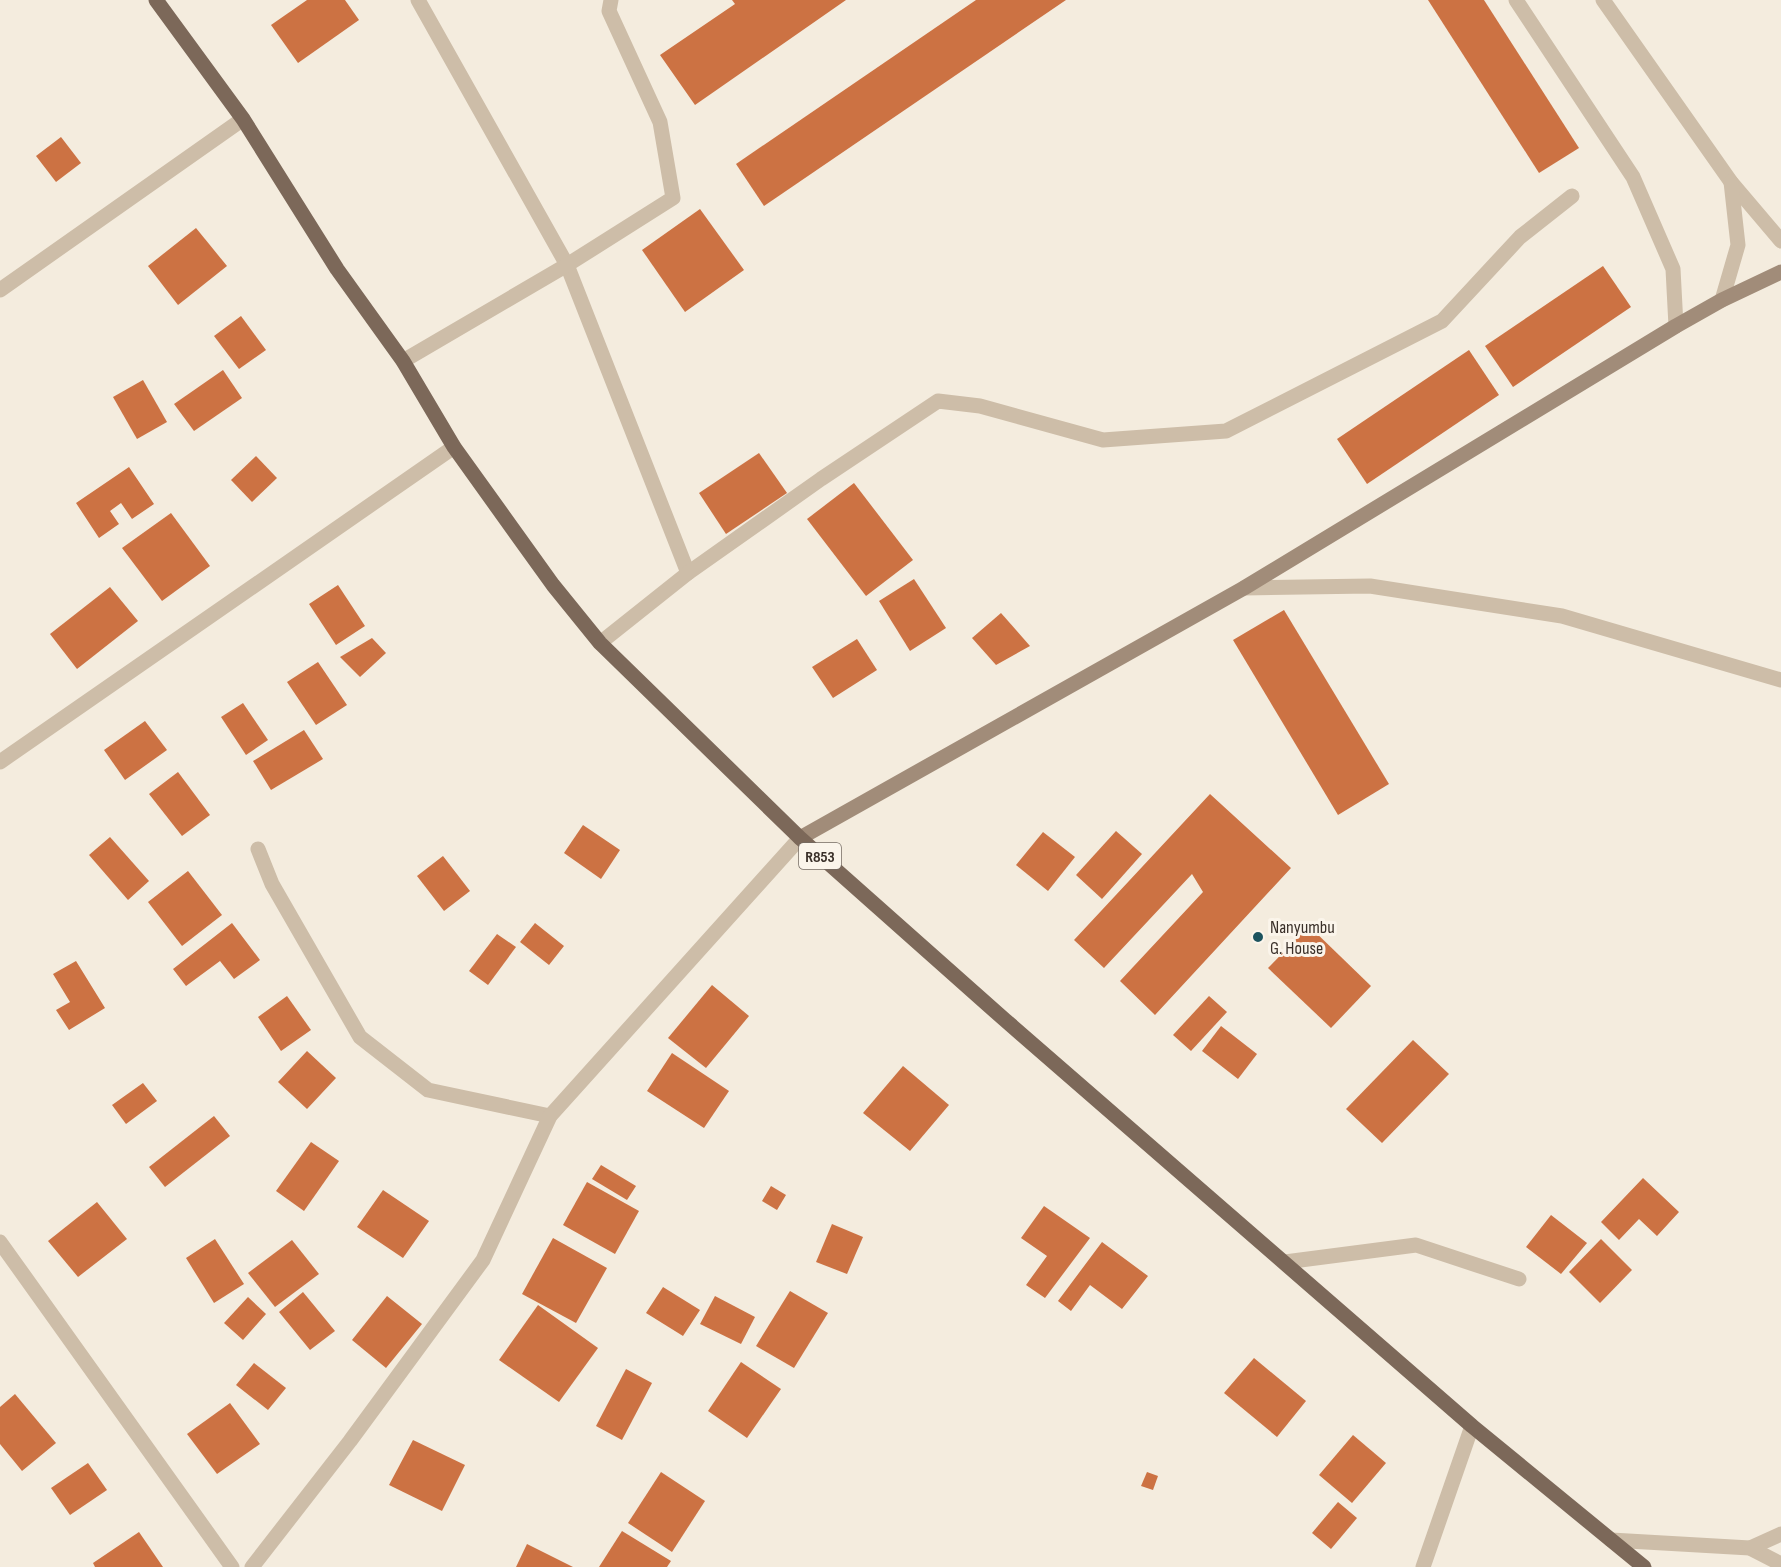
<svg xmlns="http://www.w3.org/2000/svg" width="1781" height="1567" viewBox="0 0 1781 1567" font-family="'Sofia Sans Condensed',sans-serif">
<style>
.building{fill:#cc7243}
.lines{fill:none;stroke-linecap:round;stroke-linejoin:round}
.street{stroke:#cdbda8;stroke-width:15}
.secondary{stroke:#a18c79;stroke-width:15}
.primary{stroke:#7c6859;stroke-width:15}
.poi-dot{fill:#1c535e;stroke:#fbf5eb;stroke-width:2}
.labels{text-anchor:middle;stroke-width:6;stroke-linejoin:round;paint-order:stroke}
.shield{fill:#fbf5eb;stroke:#746b63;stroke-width:1.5}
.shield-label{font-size:16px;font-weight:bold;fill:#3a3029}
.poi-label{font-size:18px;fill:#3a3029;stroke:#fbf5eb;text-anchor:start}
</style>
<rect width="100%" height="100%" fill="#f4ecde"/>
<g class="building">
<polygon points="307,0 345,0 359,20 298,63 271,25"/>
<polygon points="732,0 846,0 695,105 660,55 735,4"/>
<polygon points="976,0 1066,0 764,206 736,164"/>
<polygon points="1428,0 1484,0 1579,148 1539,173"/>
<polygon points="61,137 81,163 56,182 36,156"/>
<polygon points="700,209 744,270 685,312 642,250"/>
<polygon points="196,228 227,266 178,305 148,266"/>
<polygon points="1603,266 1631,307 1513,387 1485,346"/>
<polygon points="241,316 266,350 239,369 214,336"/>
<polygon points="1469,350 1499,395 1367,484 1337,439"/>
<polygon points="223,370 242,398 194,431 174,404"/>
<polygon points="143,380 167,422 137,439 113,397"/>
<polygon points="759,453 787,493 726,534 699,493"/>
<polygon points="256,456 277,478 252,502 231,480"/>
<polygon points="129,467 154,504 132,519 121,503 110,511 119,524 99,538 76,503"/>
<polygon points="854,483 913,560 866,596 807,519"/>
<polygon points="171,513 210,566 162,601 122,548"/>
<polygon points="914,579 946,628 910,651 879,601"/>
<polygon points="338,585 365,626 336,645 309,604"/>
<polygon points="110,587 138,621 77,669 50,634"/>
<polygon points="1284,610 1389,784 1338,815 1233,640"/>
<polygon points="1001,613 1030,646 996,665 972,638"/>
<polygon points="372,638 386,653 360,677 340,657"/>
<polygon points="857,639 877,670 833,698 812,667"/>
<polygon points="318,662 347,705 316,725 287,682"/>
<polygon points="243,703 268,740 246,755 221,717"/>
<polygon points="145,721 167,750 125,780 104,750"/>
<polygon points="304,730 323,759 271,790 253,761"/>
<polygon points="178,772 210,815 182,836 149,794"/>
<polygon points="1210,794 1291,868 1155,1015 1120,981 1203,892 1192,874 1104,968 1074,940"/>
<polygon points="583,825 620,850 601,879 564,853"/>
<polygon points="1116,831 1142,854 1102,899 1076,875"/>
<polygon points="1043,832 1075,857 1048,891 1016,865"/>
<polygon points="110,837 149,881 128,900 89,855"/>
<polygon points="443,856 470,891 444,911 417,876"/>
<polygon points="188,871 222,915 182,946 148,902"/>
<polygon points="232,923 260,960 234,979 220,961 186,986 173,969"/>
<polygon points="535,923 564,946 549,965 520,942"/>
<polygon points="1309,926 1371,986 1331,1028 1268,968"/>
<polygon points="497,934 516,947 488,985 469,971"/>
<polygon points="76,961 105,1008 69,1030 56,1010 70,1002 53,974"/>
<polygon points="712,985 749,1016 706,1068 668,1038"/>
<polygon points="287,996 311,1030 281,1051 258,1017"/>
<polygon points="1209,996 1227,1012 1191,1051 1173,1035"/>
<polygon points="1221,1026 1257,1054 1238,1079 1202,1051"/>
<polygon points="1413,1040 1449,1074 1382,1143 1346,1109"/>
<polygon points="307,1051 336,1078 307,1109 278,1082"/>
<polygon points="672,1053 729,1091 704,1128 647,1091"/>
<polygon points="903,1066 949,1105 910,1151 863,1113"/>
<polygon points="143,1083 157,1101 126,1124 112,1105"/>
<polygon points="214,1116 230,1136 165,1187 149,1167"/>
<polygon points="311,1142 339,1161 304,1211 276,1191"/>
<polygon points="601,1165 636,1186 627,1200 592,1179"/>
<polygon points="1643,1178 1679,1212 1657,1236 1639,1219 1619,1240 1601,1222"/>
<polygon points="587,1182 639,1211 615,1254 563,1225"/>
<polygon points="771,1186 786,1195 777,1210 762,1201"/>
<polygon points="383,1190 429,1221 403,1258 357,1227"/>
<polygon points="97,1202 127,1239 78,1277 48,1241"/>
<polygon points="1044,1206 1090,1238 1045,1298 1026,1285 1047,1256 1021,1238"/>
<polygon points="1551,1215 1587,1243 1561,1274 1526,1247"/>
<polygon points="832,1224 863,1237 847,1274 816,1262"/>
<polygon points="553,1238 607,1268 576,1323 522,1294"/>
<polygon points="215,1239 244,1284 214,1303 186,1258"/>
<polygon points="1601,1239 1632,1270 1600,1303 1569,1272"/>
<polygon points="292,1240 319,1274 275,1307 248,1273"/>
<polygon points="1102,1242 1148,1276 1122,1309 1090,1285 1071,1311 1058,1301"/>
<polygon points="663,1287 700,1310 683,1336 646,1313"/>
<polygon points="790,1291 828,1313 794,1368 756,1346"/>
<polygon points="303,1292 335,1331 310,1350 279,1312"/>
<polygon points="387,1296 422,1324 386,1368 352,1340"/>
<polygon points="715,1296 755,1317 741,1344 700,1324"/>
<polygon points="248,1297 266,1314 243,1340 224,1323"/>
<polygon points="538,1305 598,1348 559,1402 499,1360"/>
<polygon points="1254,1358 1306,1401 1277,1437 1224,1393"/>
<polygon points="741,1362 781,1389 747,1438 708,1411"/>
<polygon points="254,1363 286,1388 268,1410 236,1385"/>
<polygon points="626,1369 652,1383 622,1440 596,1426"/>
<polygon points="15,1394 56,1443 22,1471 0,1444 0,1407"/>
<polygon points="230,1403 260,1444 217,1474 187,1434"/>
<polygon points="1353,1435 1386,1463 1352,1503 1319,1475"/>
<polygon points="413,1440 465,1465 442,1511 389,1485"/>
<polygon points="88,1463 107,1490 70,1515 51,1488"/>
<polygon points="661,1472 705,1501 672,1552 628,1523"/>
<polygon points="1147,1472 1158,1476 1153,1490 1141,1486"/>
<polygon points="1338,1502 1357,1518 1331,1549 1312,1533"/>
<polygon points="622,1531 671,1561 667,1567 599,1567"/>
<polygon points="139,1532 163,1567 95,1567 93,1563"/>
<polygon points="527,1544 573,1567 516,1567"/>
</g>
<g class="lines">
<g class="street">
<polyline points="418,0 567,265 688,573"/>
<polyline points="1516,0 1633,177 1673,269 1676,326"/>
<polyline points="1603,0 1731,182 1781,241"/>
<polyline points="0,290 243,119"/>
<polyline points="1722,300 1738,245 1731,182"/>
<polyline points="403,361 567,265 673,198 660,122 609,11 611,0"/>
<polyline points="1244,588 1370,586 1562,616 1781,680"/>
<polyline points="600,643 688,573 821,479 938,401 980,406 1103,440 1226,431 1442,321 1520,237 1572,196"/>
<polyline points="0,762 454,447"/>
<polyline points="258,849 272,884 360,1037 428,1090 550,1116"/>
<polyline points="0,1242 232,1567"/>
<polyline points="1285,1262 1416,1245 1519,1279"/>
<polyline points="1611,1540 1750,1548 1781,1564"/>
<polyline points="1750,1548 1781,1534"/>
<polyline points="252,1567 350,1441 483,1260 550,1116 800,838"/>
<polyline points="1423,1567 1472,1426"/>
</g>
<polyline class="secondary" points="800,838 1244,588 1676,326 1722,300 1781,272"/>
<polyline class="primary" points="156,0 243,119 337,269 403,361 454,447 553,585 600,643 800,838 1005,1020 1472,1426 1644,1567"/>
</g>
<circle class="poi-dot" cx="1258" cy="937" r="6"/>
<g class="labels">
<rect class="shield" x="799" y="843" width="42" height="26" rx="4.5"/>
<g class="shield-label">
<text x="820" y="862">R853</text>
</g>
<g class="poi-label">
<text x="1270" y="933">Nanyumbu<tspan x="1270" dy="21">G. House</tspan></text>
</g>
</g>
</svg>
